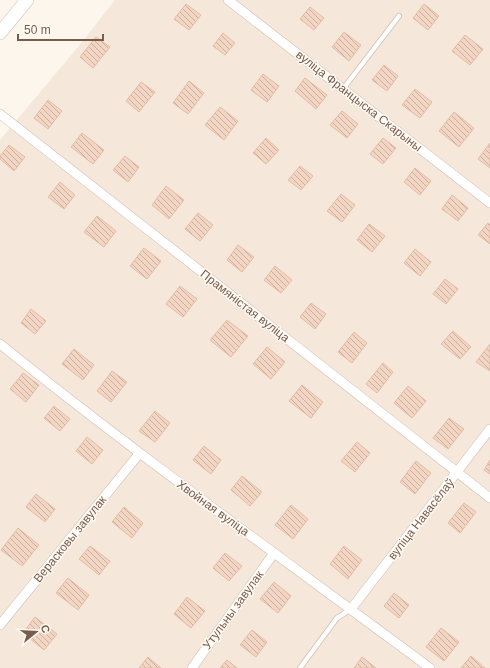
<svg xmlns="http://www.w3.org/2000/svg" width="490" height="668" viewBox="0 0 490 668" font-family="Helvetica,sans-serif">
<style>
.residential{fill:#f5e8da}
.building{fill:url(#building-back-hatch);stroke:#e6bba3}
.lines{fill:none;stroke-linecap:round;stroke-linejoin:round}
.lane-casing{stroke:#d1beb0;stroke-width:6}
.street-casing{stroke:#d1beb0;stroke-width:10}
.secondary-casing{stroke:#d6c0b0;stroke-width:14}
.lane{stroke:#fff;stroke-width:4.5}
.street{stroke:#fff;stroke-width:9}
.secondary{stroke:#fff;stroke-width:13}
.labels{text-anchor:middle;stroke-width:3;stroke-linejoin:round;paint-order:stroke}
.street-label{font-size:12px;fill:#7a5c4d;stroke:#fffaf3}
</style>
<defs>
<pattern id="building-back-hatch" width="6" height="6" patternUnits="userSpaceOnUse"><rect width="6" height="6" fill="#f3d5c3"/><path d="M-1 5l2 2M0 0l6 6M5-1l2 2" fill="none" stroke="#cab0a1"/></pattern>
</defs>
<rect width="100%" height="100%" fill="#fdf6ec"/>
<polygon class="residential" points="115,0 490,0 490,668 0,668 0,140 78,47"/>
<g class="building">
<polygon points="186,4 201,15 189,30 174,19"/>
<polygon points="424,4 439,16 428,30 413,18"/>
<polygon points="310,7 324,18 314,30 300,19"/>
<polygon points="344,32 361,45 349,61 332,47"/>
<polygon points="223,33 235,43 225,55 213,46"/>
<polygon points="465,35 483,49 470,65 452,51"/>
<polygon points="96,37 110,47 93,68 80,57"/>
<polygon points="384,65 398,76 387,91 372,80"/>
<polygon points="263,74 279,86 267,102 251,90"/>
<polygon points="305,78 327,95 316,109 295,91"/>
<polygon points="189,81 204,93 188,114 173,103"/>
<polygon points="141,82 155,92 139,112 126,101"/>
<polygon points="415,89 432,102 420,118 402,105"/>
<polygon points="48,100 62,111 48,129 34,118"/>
<polygon points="220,107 238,121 224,140 205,125"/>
<polygon points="342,111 358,124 347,138 330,125"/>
<polygon points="454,112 474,128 459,147 439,131"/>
<polygon points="82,133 104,150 93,164 71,147"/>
<polygon points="266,138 279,150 266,164 253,153"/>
<polygon points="383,138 396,148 383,164 370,154"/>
<polygon points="490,143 490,168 478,159"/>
<polygon points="9,145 25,157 14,171 0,159 0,156"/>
<polygon points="125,156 139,167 128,182 113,170"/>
<polygon points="300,166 313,176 301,190 288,180"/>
<polygon points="415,168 431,181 420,195 404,182"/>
<polygon points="60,182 75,195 64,209 48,197"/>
<polygon points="166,186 184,200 169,219 152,205"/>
<polygon points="341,194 355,205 342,222 327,211"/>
<polygon points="452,195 468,208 458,221 442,209"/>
<polygon points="198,213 213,225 200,241 185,229"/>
<polygon points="97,216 116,231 104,247 84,232"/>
<polygon points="488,223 490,225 490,244 478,235"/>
<polygon points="369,224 385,236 372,252 357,240"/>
<polygon points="238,245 254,257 242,272 227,260"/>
<polygon points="144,248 161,261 147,279 130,266"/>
<polygon points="415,249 431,262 420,276 404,263"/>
<polygon points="275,266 292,280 281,293 264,280"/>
<polygon points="445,279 458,289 446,304 433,294"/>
<polygon points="180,286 197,299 183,317 166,304"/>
<polygon points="311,303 326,314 315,329 300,317"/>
<polygon points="31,309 46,321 35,334 21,323"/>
<polygon points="227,320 248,336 231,357 210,340"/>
<polygon points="453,331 471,347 460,359 441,344"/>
<polygon points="354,332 367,343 352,363 338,352"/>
<polygon points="490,344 490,371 476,362"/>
<polygon points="267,347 285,362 271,379 253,364"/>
<polygon points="74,349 94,365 83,380 62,364"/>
<polygon points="383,363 393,372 377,393 366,384"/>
<polygon points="112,371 127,382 111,402 97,391"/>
<polygon points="23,373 39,385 26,402 10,389"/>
<polygon points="302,385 323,402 311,418 289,401"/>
<polygon points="408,386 426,401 412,418 394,403"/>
<polygon points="54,406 70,419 60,431 44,418"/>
<polygon points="155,411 170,423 155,442 139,431"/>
<polygon points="449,418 464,429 448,449 433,438"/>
<polygon points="87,437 103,450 92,464 76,451"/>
<polygon points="357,442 370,453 355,472 341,461"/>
<polygon points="204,446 221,460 211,474 193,460"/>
<polygon points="490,460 490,474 484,470"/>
<polygon points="416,461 431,473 415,494 400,482"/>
<polygon points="242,476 262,492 250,506 231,490"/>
<polygon points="36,494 55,509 45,522 26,507"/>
<polygon points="464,503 476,512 460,533 448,523"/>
<polygon points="291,505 308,519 293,539 275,525"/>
<polygon points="124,507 143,523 132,538 112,522"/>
<polygon points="18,528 39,545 22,566 1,550"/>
<polygon points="90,546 110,561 99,575 79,559"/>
<polygon points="344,546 362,560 348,579 330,564"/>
<polygon points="225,553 242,566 229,581 213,568"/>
<polygon points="68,578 89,595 78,610 56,593"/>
<polygon points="274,582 291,596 278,613 260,599"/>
<polygon points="394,593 409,605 399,618 384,606"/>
<polygon points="187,597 205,611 191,628 174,614"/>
<polygon points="35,617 57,634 44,650 23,633"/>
<polygon points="441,628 459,642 444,661 426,647"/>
<polygon points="252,630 267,642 256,657 240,645"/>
<polygon points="471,656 485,668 461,668"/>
<polygon points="148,657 161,668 139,668"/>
<polygon points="362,657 376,668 354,668"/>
<polygon points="227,660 237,668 220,668"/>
</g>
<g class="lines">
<g class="lane-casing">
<g id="lane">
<polyline points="343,89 399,16"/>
<polyline points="300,668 337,618 351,609"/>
</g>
</g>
<g class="street-casing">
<g id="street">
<polyline points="228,0 490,203"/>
<polyline points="0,114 490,498"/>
<path d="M0,344C140,457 286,561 430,668"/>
<polyline points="351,609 490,429"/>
<polyline points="0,625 139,454"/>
<polyline points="192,668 274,553"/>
</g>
</g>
<g class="secondary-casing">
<polyline id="secondary" points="0,33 27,0"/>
</g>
<use href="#lane" class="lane"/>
<use href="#street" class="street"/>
<use href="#secondary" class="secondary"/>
</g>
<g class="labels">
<g class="street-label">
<text transform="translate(359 101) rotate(38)" y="4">вуліца Францыска Скарыны</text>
<text transform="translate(245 306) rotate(38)" y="4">Прамяністая вуліца</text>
<text transform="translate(213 508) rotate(36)" y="4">Хвойная вуліца</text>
<text transform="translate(421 519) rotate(-52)" y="4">вуліца Навасёлаў</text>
<text transform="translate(70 539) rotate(-51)" y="4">Верасковы завулак</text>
<text transform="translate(233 610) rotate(-54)" y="4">Утульны завулак</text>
</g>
</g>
<g transform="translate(36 632) rotate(72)" stroke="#fffaf3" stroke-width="3" paint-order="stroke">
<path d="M0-3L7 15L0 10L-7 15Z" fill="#7a5c4d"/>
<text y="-6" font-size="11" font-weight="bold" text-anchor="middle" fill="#7a5c4d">С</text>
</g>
<path d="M18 34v6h85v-6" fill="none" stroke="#7a5c4d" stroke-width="2"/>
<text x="24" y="34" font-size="12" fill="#7a5c4d" stroke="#fffaf3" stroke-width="3" paint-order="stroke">50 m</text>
</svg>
